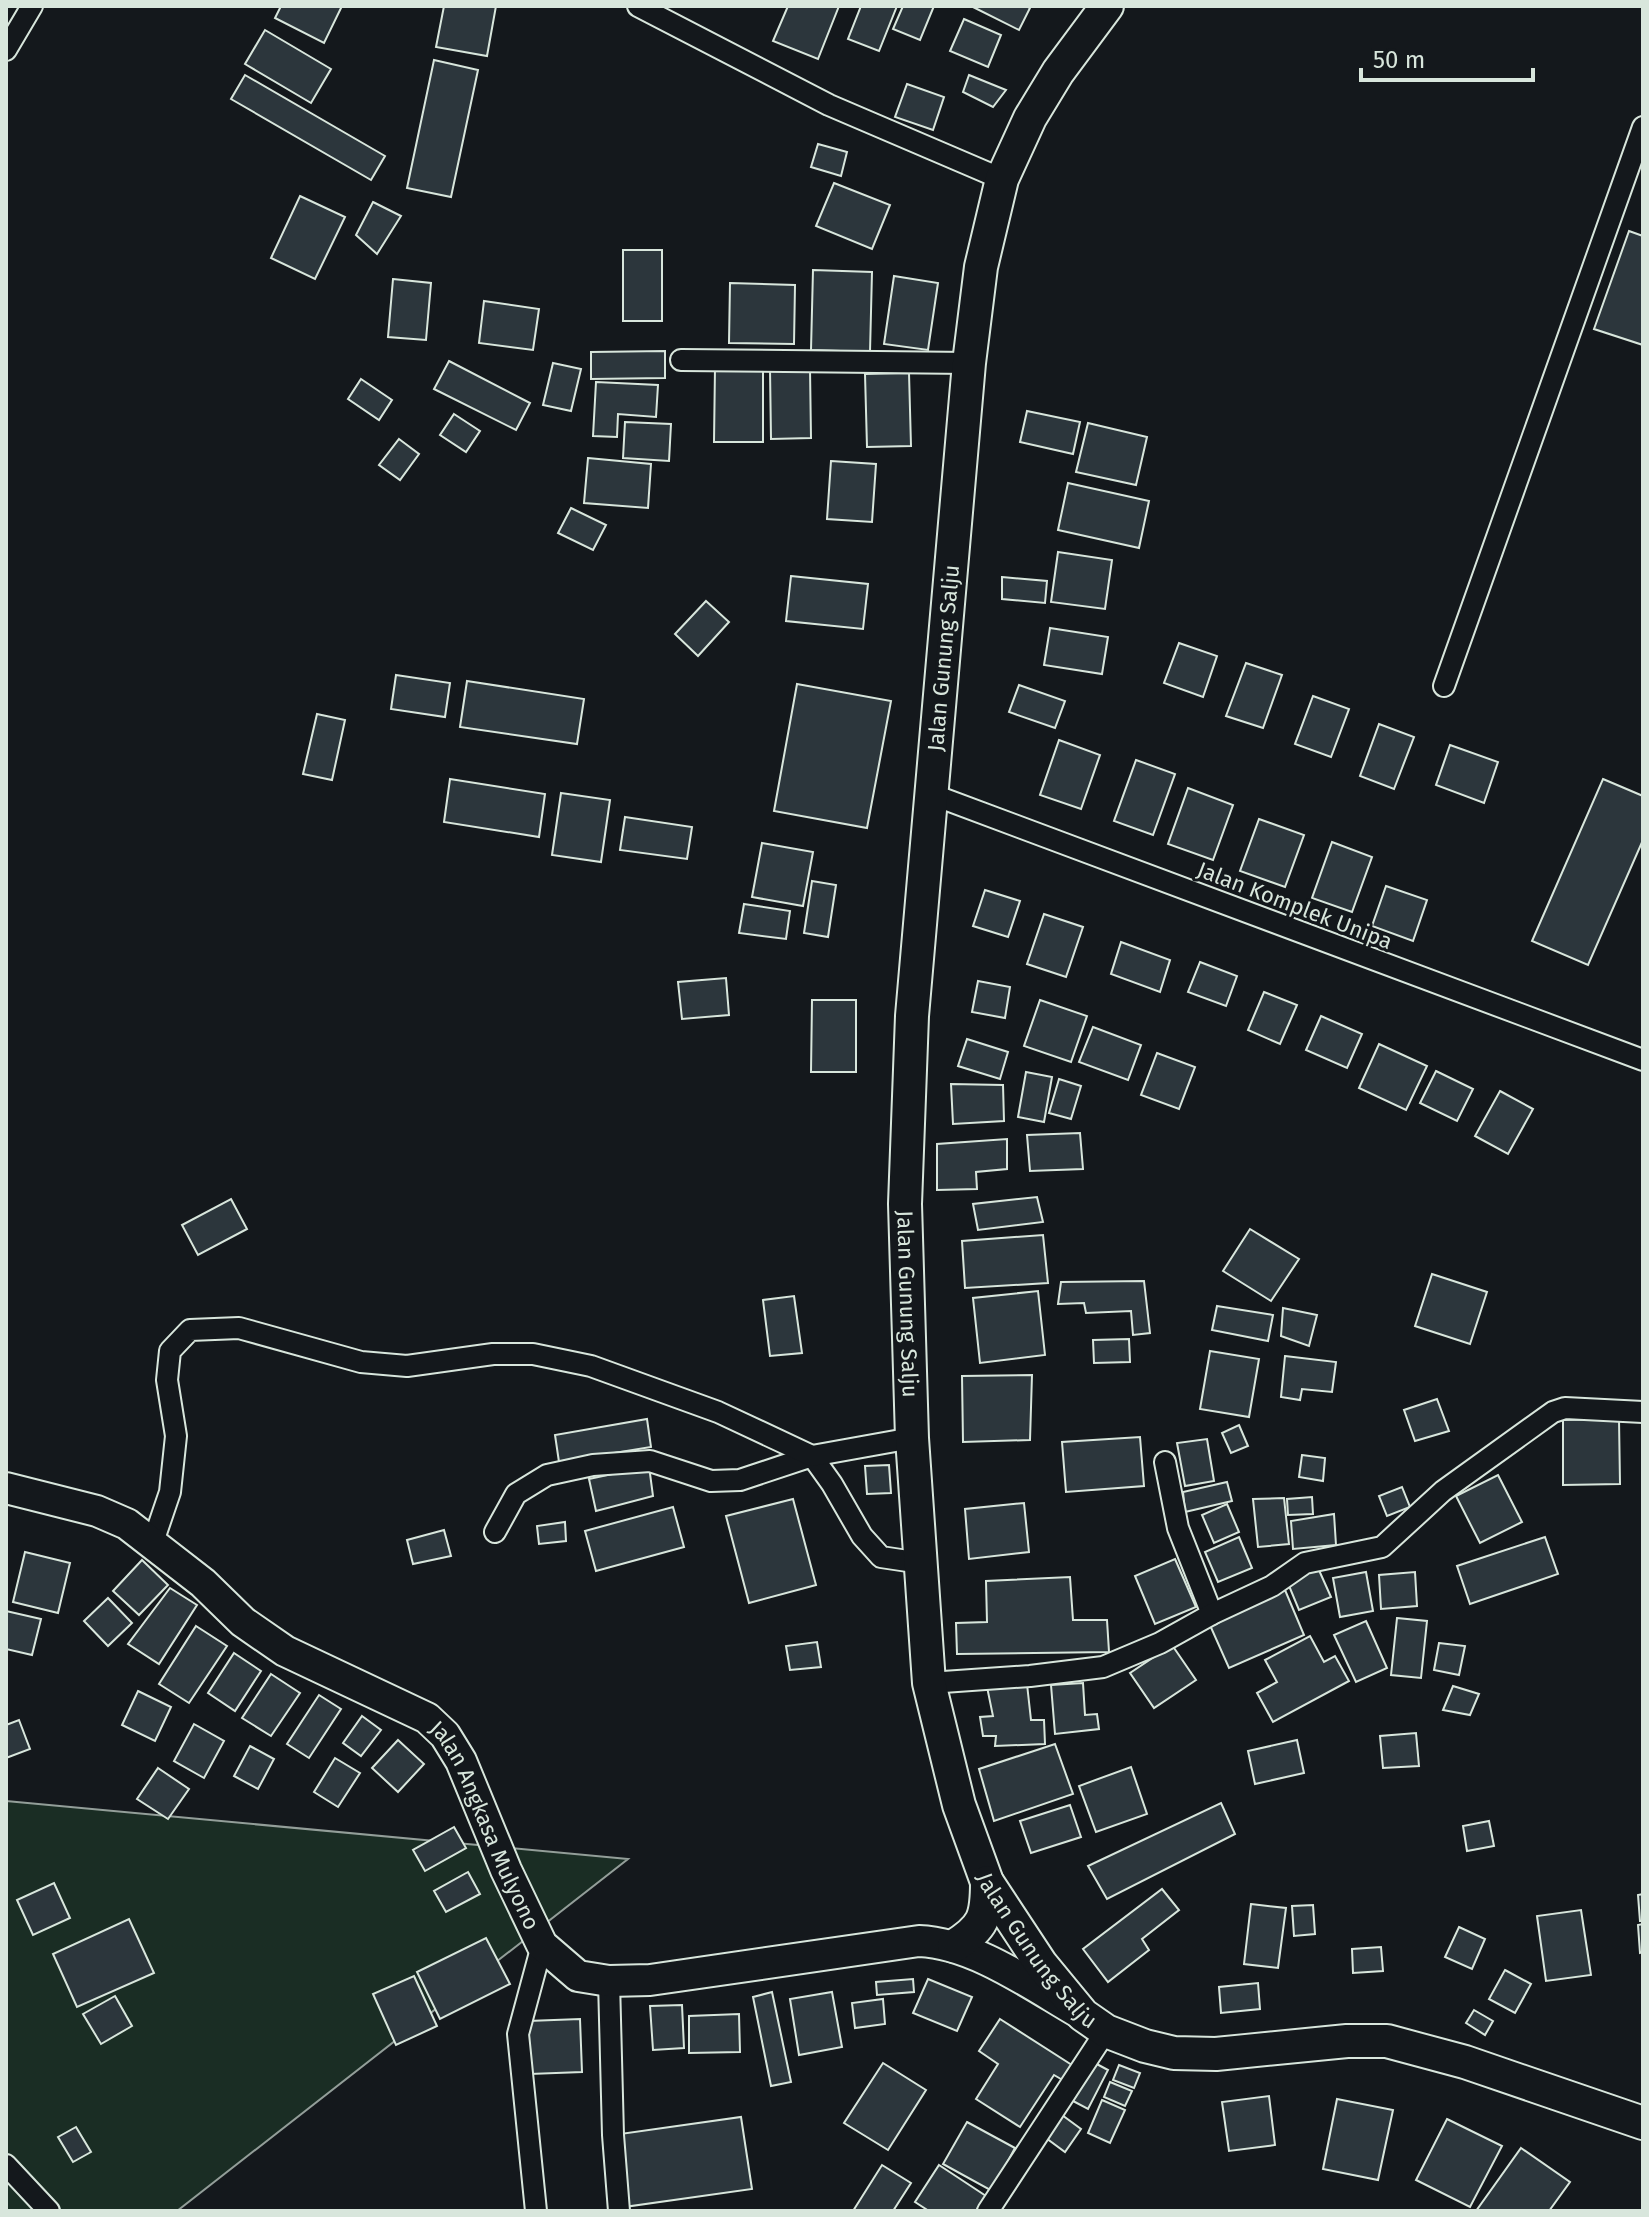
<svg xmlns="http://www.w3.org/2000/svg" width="1649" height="2217" viewBox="0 0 1649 2217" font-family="'Fira Sans',sans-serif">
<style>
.green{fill:#1a2d24;stroke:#939e99;stroke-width:2}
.building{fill:#2c363c;stroke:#d8e6dc;stroke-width:2}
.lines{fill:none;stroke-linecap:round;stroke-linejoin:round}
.minor-casing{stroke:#d8e6dc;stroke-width:24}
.secondary-casing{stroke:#d8e6dc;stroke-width:34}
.primary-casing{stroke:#d8e6dc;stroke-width:36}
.minor{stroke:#14181c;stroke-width:20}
.secondary{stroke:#14181c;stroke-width:30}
.primary{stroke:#14181c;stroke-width:32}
.labels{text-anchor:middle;stroke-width:6;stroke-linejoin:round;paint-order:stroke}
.street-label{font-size:22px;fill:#d8e6dc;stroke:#14181c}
</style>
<rect width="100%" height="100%" fill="#14181c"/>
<polygon class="green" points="6,1801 628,1859 177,2211 6,2211"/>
<g class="building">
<polygon points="281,6 342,6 324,43 275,18"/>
<polygon points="444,6 496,6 487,56 436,47"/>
<polygon points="788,6 839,6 818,59 773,41"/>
<polygon points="861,6 897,6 879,51 848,39"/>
<polygon points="903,6 934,6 920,40 893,29"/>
<polygon points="971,6 1026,6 1030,8 1019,30"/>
<polygon points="964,19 1001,35 988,67 950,51"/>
<polygon points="265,30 331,69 311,103 245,64"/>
<polygon points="434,60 478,70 451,197 407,188"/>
<polygon points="245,75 385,156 371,180 231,99"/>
<polygon points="969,75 1006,90 993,107 963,92"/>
<polygon points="907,84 944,97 933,130 895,117"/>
<polygon points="818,144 847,152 841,176 811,167"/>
<polygon points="834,183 890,205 872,249 816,226"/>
<polygon points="300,196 345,217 315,279 271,258"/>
<polygon points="373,202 401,216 377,254 356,235"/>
<polygon points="1629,231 1643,236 1643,345 1594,329"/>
<rect x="623" y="250" width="39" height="71"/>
<polygon points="813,270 872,272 870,352 811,350"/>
<polygon points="894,276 938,283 928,350 884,344"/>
<polygon points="393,279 431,283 426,340 388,337"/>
<polygon points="730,283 795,285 794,344 729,343"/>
<polygon points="484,301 539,309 533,350 479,343"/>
<polygon points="665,351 665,378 591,379 591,352"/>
<polygon points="449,361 530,403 516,430 434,389"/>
<polygon points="553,363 581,369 571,411 543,405"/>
<polygon points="715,367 763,367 763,442 714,442"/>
<polygon points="770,369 810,369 811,438 771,439"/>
<polygon points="909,373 911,446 867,447 865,374"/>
<polygon points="361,379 392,400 379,420 348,399"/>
<polygon points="596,382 658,385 656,417 618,414 617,437 593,436"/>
<polygon points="1027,411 1080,422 1073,454 1020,442"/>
<polygon points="454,414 480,431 466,452 440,435"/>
<polygon points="625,422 671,424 669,461 623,458"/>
<polygon points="1088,423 1147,437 1136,485 1076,472"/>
<polygon points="399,439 419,454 400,480 379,465"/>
<polygon points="588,458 651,464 648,508 584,503"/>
<polygon points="831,461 876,464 872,522 827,519"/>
<polygon points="1068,483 1149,501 1139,548 1058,530"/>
<polygon points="571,508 606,525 593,550 558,533"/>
<polygon points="1058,552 1112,560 1105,609 1051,602"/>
<polygon points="791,576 868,584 863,629 786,621"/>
<polygon points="1002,577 1047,581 1045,603 1002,599"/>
<polygon points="706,601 729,622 698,656 675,634"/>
<polygon points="1050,628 1108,637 1102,674 1044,665"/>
<polygon points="1179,643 1217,656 1203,697 1164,683"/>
<polygon points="1246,663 1282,675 1263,728 1226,716"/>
<polygon points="396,675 450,683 445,717 391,709"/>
<polygon points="467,681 584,699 577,744 460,727"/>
<polygon points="797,684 891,701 867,828 774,811"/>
<polygon points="1019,685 1065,701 1055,728 1009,712"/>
<polygon points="1313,696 1349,709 1331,757 1295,744"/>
<polygon points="317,714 345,720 332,780 303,774"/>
<polygon points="1379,724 1414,737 1394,789 1360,776"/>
<polygon points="1059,740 1100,755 1081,809 1040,795"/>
<polygon points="1450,745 1498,762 1484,803 1436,785"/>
<polygon points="1136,760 1175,774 1153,835 1114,821"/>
<polygon points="450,779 545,794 539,837 444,822"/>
<polygon points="1603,779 1643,796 1643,840 1588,965 1532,941"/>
<polygon points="1188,788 1233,805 1213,860 1168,844"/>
<polygon points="561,793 610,800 601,862 552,855"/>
<polygon points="625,817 692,827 687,859 620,850"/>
<polygon points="1259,819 1304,835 1285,887 1240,871"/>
<polygon points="1332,842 1372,857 1352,912 1312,898"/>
<polygon points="762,843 813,852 803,906 752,897"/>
<polygon points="812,881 836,885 828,937 804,933"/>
<polygon points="1386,886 1427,900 1413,941 1372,926"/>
<polygon points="985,890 1020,901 1008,937 973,926"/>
<polygon points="744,904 790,911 786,939 739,933"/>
<polygon points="1044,914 1083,927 1066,977 1027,964"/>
<polygon points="1121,942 1170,960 1160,992 1111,974"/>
<polygon points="1200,962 1237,976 1226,1006 1188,992"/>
<polygon points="726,978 729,1015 682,1019 678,982"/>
<polygon points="978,981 1010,987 1005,1018 972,1012"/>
<polygon points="1264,992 1297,1005 1280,1044 1248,1030"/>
<polygon points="812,1000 856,1000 856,1072 811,1072"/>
<polygon points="1040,1000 1087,1016 1071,1062 1024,1046"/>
<polygon points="1321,1016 1362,1034 1347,1068 1306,1050"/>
<polygon points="1093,1027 1141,1045 1128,1080 1079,1062"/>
<polygon points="967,1039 1008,1052 1000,1079 958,1066"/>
<polygon points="1379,1044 1427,1066 1406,1110 1359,1088"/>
<polygon points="1157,1053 1195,1067 1179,1109 1141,1095"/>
<polygon points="1436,1071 1473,1089 1457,1121 1420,1103"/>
<polygon points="1026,1072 1052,1077 1044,1122 1018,1117"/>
<polygon points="1059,1079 1081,1086 1071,1119 1049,1113"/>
<polygon points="951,1084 1003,1085 1004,1121 953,1124"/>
<polygon points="1500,1091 1533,1109 1508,1154 1475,1136"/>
<polygon points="1080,1133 1083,1169 1030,1171 1027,1135"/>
<polygon points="1007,1139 1007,1169 976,1172 977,1189 937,1190 937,1144"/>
<polygon points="1037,1197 1043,1222 978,1230 973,1204"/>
<polygon points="231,1199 247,1229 198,1255 182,1225"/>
<polygon points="1250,1229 1299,1259 1271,1301 1223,1271"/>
<polygon points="1043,1235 1048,1283 965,1288 962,1241"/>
<polygon points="1432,1274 1487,1292 1470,1344 1415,1326"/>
<polygon points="1144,1281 1150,1333 1133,1335 1131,1311 1086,1313 1084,1303 1058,1304 1061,1282"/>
<polygon points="1038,1291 1045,1355 980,1363 973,1298"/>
<polygon points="794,1296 802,1353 770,1356 763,1300"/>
<polygon points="1217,1306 1273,1315 1268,1341 1212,1330"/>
<polygon points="1283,1308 1317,1315 1309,1346 1281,1336"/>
<polygon points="1129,1339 1130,1362 1094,1363 1093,1340"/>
<polygon points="1210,1351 1259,1359 1249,1417 1200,1409"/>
<polygon points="1285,1356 1336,1362 1332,1392 1302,1389 1300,1400 1281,1397"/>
<polygon points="1032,1375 1030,1440 963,1442 962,1376"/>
<polygon points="1437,1399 1449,1431 1415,1441 1404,1410"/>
<polygon points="647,1419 651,1447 559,1462 555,1435"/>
<polygon points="1619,1419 1620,1484 1563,1485 1563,1420"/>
<polygon points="1239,1425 1248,1446 1231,1453 1222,1433"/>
<polygon points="1140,1437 1144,1486 1066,1492 1062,1442"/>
<polygon points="1207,1439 1214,1481 1185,1486 1177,1443"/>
<polygon points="1302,1455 1325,1458 1323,1481 1299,1477"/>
<polygon points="889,1465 891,1493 867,1494 865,1466"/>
<polygon points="649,1466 653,1496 596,1511 589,1479"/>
<polygon points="1498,1475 1522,1522 1480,1543 1456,1496"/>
<polygon points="1227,1482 1232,1501 1185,1512 1183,1492"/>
<polygon points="1402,1487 1410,1507 1387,1516 1379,1496"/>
<polygon points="1312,1497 1313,1514 1288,1515 1287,1499"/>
<polygon points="1284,1498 1289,1544 1258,1547 1253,1499"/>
<polygon points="793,1499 816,1585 749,1603 726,1516"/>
<polygon points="1024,1503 1029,1552 969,1559 965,1509"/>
<polygon points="1227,1504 1239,1532 1214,1543 1202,1515"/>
<polygon points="673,1507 684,1547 596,1571 585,1531"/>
<polygon points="1334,1514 1336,1545 1293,1549 1291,1521"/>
<polygon points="565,1522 566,1541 539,1544 537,1526"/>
<polygon points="444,1530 451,1556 413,1564 407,1540"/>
<polygon points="1239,1537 1252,1568 1218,1582 1205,1552"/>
<polygon points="1545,1537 1558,1574 1470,1604 1457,1566"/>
<polygon points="25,1552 70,1563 58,1613 13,1602"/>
<polygon points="1175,1559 1196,1607 1155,1624 1135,1576"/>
<polygon points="142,1560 168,1585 139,1615 113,1591"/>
<polygon points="1318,1568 1331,1597 1299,1610 1287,1581"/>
<polygon points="1366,1572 1373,1611 1340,1617 1333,1578"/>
<polygon points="1415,1572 1417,1606 1381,1609 1379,1575"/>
<polygon points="1070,1577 1073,1620 1107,1620 1109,1652 957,1654 956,1623 987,1622 986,1581"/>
<polygon points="170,1588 197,1605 159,1664 128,1644"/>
<polygon points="1285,1590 1304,1635 1229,1668 1209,1623"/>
<polygon points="108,1598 132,1623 108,1646 84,1621"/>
<polygon points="6,1611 41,1619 32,1655 6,1649"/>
<polygon points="1397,1618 1427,1621 1421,1678 1391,1675"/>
<polygon points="1366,1621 1387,1668 1356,1682 1334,1635"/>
<polygon points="196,1626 227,1646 189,1703 159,1684"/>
<polygon points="1310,1636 1324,1662 1335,1656 1349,1681 1273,1722 1257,1693 1277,1682 1265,1660"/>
<polygon points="817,1642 821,1667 790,1670 786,1646"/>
<polygon points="1439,1643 1465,1646 1459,1675 1434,1670"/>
<polygon points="1172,1645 1196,1680 1154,1708 1130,1673"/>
<polygon points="234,1653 261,1671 235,1711 208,1693"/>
<polygon points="271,1674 300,1693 271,1736 242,1718"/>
<polygon points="1083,1683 1085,1715 1097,1714 1099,1729 1055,1734 1051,1685"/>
<polygon points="1027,1684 1031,1720 1044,1720 1045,1744 995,1746 996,1736 983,1736 980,1717 993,1716 987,1687"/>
<polygon points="1453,1686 1479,1694 1470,1715 1443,1710"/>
<polygon points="138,1691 171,1707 155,1741 122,1725"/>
<polygon points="319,1695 341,1709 309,1758 287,1744"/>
<polygon points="362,1716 381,1730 361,1756 343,1743"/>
<polygon points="19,1720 30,1749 6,1758 6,1725"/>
<polygon points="194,1724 224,1741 204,1778 174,1761"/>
<polygon points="1416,1733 1419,1766 1383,1768 1380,1736"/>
<polygon points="398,1740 424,1764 398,1792 372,1768"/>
<polygon points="1297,1740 1304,1773 1255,1784 1248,1751"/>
<polygon points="1055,1744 1073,1794 994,1821 979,1769"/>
<polygon points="250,1746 274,1759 258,1789 234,1776"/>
<polygon points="335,1758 360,1773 338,1807 314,1792"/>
<polygon points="1131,1767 1147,1814 1096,1832 1079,1786"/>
<polygon points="158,1768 189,1789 168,1819 137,1799"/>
<polygon points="1221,1803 1235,1834 1107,1899 1088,1866"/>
<polygon points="1070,1805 1081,1837 1031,1853 1020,1821"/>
<polygon points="1489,1821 1494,1846 1467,1851 1463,1826"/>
<polygon points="454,1827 466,1848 425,1871 413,1850"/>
<polygon points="468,1872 480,1894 446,1912 434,1891"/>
<polygon points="54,1883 70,1918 33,1935 17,1900"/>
<polygon points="1162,1889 1179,1910 1142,1939 1149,1950 1108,1982 1083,1949"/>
<polygon points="1643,1894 1643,1921 1640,1921 1638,1895"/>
<polygon points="1251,1904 1286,1908 1278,1968 1244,1964"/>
<polygon points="1313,1905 1315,1934 1294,1936 1292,1906"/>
<polygon points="1581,1910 1591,1975 1546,1981 1537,1916"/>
<polygon points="129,1919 154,1973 77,2007 53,1954"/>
<polygon points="1643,1924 1643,1952 1640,1953 1638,1925"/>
<polygon points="1459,1927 1485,1939 1472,1969 1445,1957"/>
<polygon points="486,1938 510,1984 440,2019 417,1972"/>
<polygon points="1381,1947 1383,1971 1353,1973 1352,1949"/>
<polygon points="1505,1970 1531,1984 1515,2013 1489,1999"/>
<polygon points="414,1976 437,2026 396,2045 373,1994"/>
<polygon points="913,1979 914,1992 877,1995 876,1982"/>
<polygon points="928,1979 972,1997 957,2031 913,2013"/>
<polygon points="1258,1983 1260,2009 1221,2013 1219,1987"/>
<polygon points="772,1992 791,2082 771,2086 753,1997"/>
<polygon points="832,1992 842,2047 799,2055 790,1999"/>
<polygon points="115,1996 132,2026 101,2044 83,2014"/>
<polygon points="883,1999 885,2024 855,2028 852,2003"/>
<polygon points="682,2005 684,2048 653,2050 650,2006"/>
<polygon points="1474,2010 1493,2021 1485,2035 1466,2023"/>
<polygon points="739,2014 740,2052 689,2053 689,2016"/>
<polygon points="580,2019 582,2072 530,2074 528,2021"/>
<polygon points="1000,2019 1075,2067 1066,2082 1054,2075 1020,2127 976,2099 998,2064 979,2051"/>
<polygon points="1093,2062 1108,2070 1088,2109 1073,2101"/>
<polygon points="883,2063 926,2090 888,2150 844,2123"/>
<polygon points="1119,2065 1140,2073 1134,2088 1113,2080"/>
<polygon points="1110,2082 1132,2091 1125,2106 1104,2097"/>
<polygon points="1269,2096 1275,2145 1229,2151 1222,2102"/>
<polygon points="1337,2099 1393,2110 1378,2180 1323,2169"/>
<polygon points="1102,2100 1125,2110 1110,2143 1088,2133"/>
<polygon points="1062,2115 1081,2129 1065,2152 1046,2138"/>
<polygon points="741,2117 752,2189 624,2207 613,2135"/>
<polygon points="1447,2119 1502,2146 1470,2207 1416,2180"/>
<polygon points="967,2122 1015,2148 992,2191 943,2164"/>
<polygon points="76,2127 91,2152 73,2162 58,2137"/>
<polygon points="1521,2148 1570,2182 1549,2211 1476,2211"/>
<polygon points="882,2165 911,2183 893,2211 853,2211"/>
<polygon points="939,2165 986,2196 976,2211 929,2211 915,2202"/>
</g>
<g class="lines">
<g class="minor-casing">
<g id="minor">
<polyline points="638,6 829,105 1002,179"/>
<polyline points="6,50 32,6"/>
<polyline points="681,360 969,363"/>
<polyline points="1444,686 1643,127"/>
<polyline points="931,794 1643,1060"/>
<polyline points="1165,1462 1178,1528 1212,1614"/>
<polyline points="495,1532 516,1494 547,1475 593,1465 650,1461 711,1481 740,1480 812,1456 832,1484 862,1536 881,1557 921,1563"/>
<polyline points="153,1542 170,1492 176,1436 167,1380 170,1351 190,1330 239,1328 361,1362 407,1366 493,1354 533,1354 591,1366 718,1412 812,1456 912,1438"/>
<polyline points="929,1683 1030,1676 1103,1667 1160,1643 1212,1614 1272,1586 1305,1563 1382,1547 1443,1491 1553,1412 1565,1408 1643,1412"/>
<polyline points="609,1981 613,2135 619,2211"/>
<polyline points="6,2165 49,2211"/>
<polyline points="536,2211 518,2034 542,1945"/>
<polyline points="988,2211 1106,2031"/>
</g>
</g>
<g class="secondary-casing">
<g id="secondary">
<path id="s1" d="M6,1488L97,1511L127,1524L203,1583L243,1622L285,1651L427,1718L445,1735L461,1761L506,1870L542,1945L578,1976L609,1981L650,1980L919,1941C974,1943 1033,1986 1080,2013"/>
</g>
</g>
<g class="primary-casing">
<g id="primary">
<path id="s2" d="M1107,6L1058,72L1030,118L1002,179L981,267L969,363L912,1016L905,1204L912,1438L929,1683L959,1805L987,1882L1041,1964L1083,2015L1106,2031L1145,2046L1174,2053L1216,2054L1347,2041H1387L1465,2062L1643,2123"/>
<path d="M954,1946C984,1927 987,1917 987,1882"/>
</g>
</g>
<use href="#minor" class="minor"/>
<use href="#secondary" class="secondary"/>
<use href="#primary" class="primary"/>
</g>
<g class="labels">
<g class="street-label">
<text transform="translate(943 658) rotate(-85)" y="8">Jalan Gunung Salju</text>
<text transform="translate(1295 905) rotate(21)" y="8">Jalan Komplek Unipa</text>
<text dy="8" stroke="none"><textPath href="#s2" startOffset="1334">Jalan Gunung Salju</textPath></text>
<text dy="8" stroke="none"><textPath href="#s1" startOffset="610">Jalan Angkasa Mulyono</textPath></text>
<text dy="8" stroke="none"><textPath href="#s2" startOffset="2006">Jalan Gunung Salju</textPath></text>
</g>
</g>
<rect width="1649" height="2217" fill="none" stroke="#d8e6dc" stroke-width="16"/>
<path d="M1361 68v12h172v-12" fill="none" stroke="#d8e6dc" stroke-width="4"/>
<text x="1373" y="68" font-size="24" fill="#d8e6dc" stroke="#14181c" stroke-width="6" paint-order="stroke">50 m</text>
</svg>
